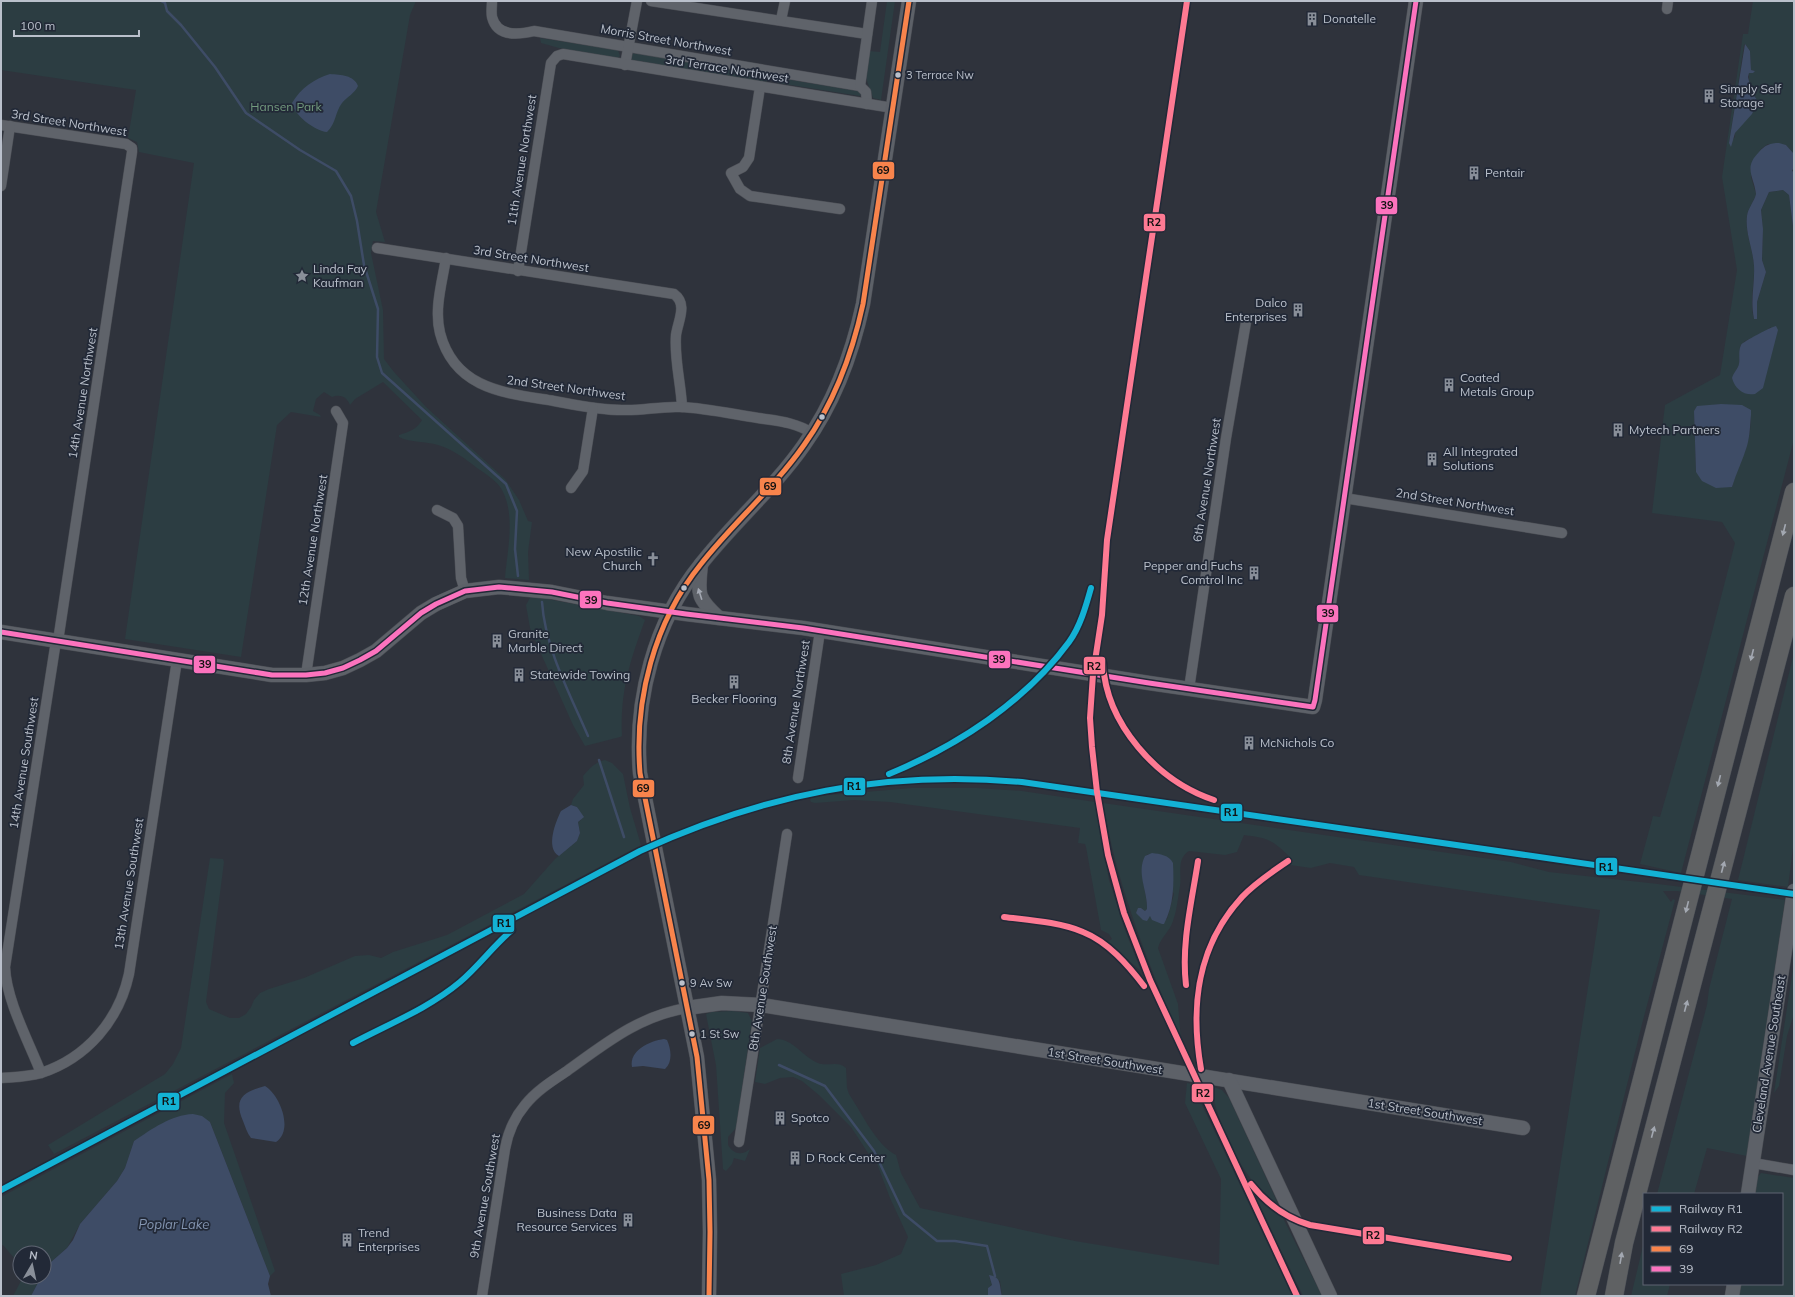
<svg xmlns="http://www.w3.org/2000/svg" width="1795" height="1297" viewBox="0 0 1795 1297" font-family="Mulish,sans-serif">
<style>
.green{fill:#2c3d42;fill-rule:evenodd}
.water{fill:#3e4c66}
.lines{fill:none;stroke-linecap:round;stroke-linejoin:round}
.stream{stroke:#3e4c66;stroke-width:2.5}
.street-casing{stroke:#4b4e55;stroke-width:11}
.secondary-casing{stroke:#4b4e55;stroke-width:15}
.highway-casing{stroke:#4c5057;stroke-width:19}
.street{stroke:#5f636a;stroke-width:10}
.secondary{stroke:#5d6168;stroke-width:14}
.highway{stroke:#5f6163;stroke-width:18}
.bus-1-casing{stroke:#222937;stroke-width:8}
.bus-2-casing{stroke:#222937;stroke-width:8}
.bus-1{stroke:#f8844c;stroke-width:5}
.bus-2{stroke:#fc73be;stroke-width:5}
.rail-1-casing{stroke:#222937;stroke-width:9}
.rail-2-casing{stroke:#222937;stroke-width:9}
.rail-1{stroke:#13b2d5;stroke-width:6}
.rail-2{stroke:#fe7a93;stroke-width:6}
.oneway{fill:#a3a8b1}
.oneway2{fill:#a3a8b2}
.bus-dot{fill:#bac0cb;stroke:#222937;stroke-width:1.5}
.labels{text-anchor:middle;stroke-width:3.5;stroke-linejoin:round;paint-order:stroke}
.bus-label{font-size:11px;fill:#bac0cb;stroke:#222937;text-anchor:start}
.poi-label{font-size:12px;fill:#bac0cb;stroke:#222937;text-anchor:start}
.street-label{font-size:12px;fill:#bac0cb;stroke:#222937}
.park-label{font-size:12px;fill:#739b7e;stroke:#222937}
.water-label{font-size:13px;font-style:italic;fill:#8495b1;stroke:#222937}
.line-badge{stroke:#222937;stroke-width:1.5}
.pale-badge-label{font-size:11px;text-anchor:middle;font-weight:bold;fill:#111}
</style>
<rect width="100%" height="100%" fill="#2f333c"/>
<g class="green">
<path d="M1,1H416L410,15L376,212L385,242L373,241L371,253L383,310L384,359L394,372L426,407L505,479L519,500L528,521L532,522L528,552L529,580L505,578C507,551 516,516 502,490C497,481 486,474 477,468C466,459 452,449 438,445C425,441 411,443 399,437V435C409,432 417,429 422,420L383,382L355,399L350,405C347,397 340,394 332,397L324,392L316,399L313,411L320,415L321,417L291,412L277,425L241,657L125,639L194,163L139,152L137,142L128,138L136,90L1,70Z"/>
<polygon points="887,1 895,1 881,100 873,98 865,75 869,51 880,52"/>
<path d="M1753,1H1794V154L1786,145L1768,144L1761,149L1751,177L1756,194C1754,202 1748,208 1747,216C1745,233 1753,249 1754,266C1755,284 1749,301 1754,319L1757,318V302L1766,272L1762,260L1763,229L1761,210L1769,192L1783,190L1789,195L1794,234V439L1681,873L1640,864L1653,816L1660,817L1699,682L1735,543L1722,522L1652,513L1665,405L1720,375L1737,270L1722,177L1743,34H1748ZM1745,44L1750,51L1751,70L1755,71L1749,73C1748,79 1751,93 1756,98L1735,133V137L1729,143L1744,45ZM1771,327L1739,389L1732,378L1739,365L1740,346L1745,341L1761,334ZM1721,404L1750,410C1754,440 1739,461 1732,487L1696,472L1694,411L1697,407Z"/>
<polygon points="540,38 618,50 620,56 618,58 559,48 541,43"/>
<polygon points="633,53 767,75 769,78 766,82 632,60 631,56"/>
<polygon points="780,78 858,91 861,94 860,96 778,83 777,81"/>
<path d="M531,596L639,616L645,620C630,661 620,691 622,736L620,737L585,746L573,725L538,647L530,628L526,605Z"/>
<polygon points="1794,653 1794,840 1788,887 1738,880"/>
<path d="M605,760L612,763L623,774L630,808L641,845L54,1154L48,1145L165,1074L173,1064L181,1048L210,858L223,859L224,862L206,1002L209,1009L230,1018H239L246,1014L251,1007L254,1000L260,993L269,989L304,978L355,956L369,955L381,958L393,952L447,935L524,894L555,859L577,841L580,833L578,822L581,820L577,807L571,805L573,799L584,785L583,776C589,769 595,762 605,760Z"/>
<polygon points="912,788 977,788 1022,791 1095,802 1109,880 1125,930 1141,971 1107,942 1112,939 1109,934 1101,930 1086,847 1085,844 1078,843 1080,828 890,802 854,800 815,803 811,802 810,800 811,798 817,796"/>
<path d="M1103,803L1511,862L1549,872L1658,884L1785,900L1747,1156L1707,1148L1694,1194H1657L1707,1005L1709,989L1732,899L1677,891H1663L1671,902L1673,899L1675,900L1642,1024L1575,1296H1540L1600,910L1359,875L1354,867L1330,863L1311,868L1290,865V857C1272,840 1269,838 1244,835L1237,852L1225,855L1189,851C1176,859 1182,874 1180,886C1178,897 1177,910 1173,921C1170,931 1161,937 1158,948L1178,1004L1181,1040C1148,963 1117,886 1103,803ZM1148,854L1174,894L1167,919L1150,916L1148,918L1136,913L1141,908L1145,911L1147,909C1148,895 1135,864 1148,854Z"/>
<polygon points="1794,962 1794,1014 1787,1036 1779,1086 1774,1093"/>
<path d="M733,1011L748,1013L752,1021L736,1128L728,1137V1145C733,1154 742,1156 750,1149L745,1161L734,1158L732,1164L726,1171L723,1169L716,1065L706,1014L712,1012Z"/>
<path d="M777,1039C793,1039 803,1057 818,1063C827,1067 838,1060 846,1068L847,1088L849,1094C861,1112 877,1146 896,1155L901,1173L920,1208L1075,1241L1219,1265L1221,1179L1185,1103L1187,1083L1192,1084L1293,1296H1002L1000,1281L989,1276L992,1285L988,1288V1296H844L841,1274L876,1265L901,1254L908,1237L890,1198L876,1161L868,1153L851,1127L820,1096L802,1081L793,1077L780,1078L765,1084L755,1082L760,1048Z"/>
<polygon points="232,1074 234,1083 225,1093 224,1123 275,1271 270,1276 210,1122 172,1119 134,1141 125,1168 117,1181 80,1224 67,1248 51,1262 44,1272 44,1253 20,1253 20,1265 3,1245 1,1246 1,1197"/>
<path d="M1211,1086L1222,1090L1229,1098L1281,1210C1244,1181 1219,1132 1211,1086Z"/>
<polygon points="1761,1173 1794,1178 1794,1296 1739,1296 1741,1284 1782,1284 1782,1194 1755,1194 1757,1178"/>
<polygon points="1258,1199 1283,1218 1322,1296 1303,1296 1257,1200"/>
<polygon points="1644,1242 1644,1284 1670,1284 1667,1296 1631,1296"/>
<polygon points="23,1277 41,1277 31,1296 13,1296"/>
</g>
<g class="water">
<polygon points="1745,44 1750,51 1751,70 1755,71 1753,73 1749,73 1748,77 1752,93 1758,101 1752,114 1735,133 1731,147 1729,143"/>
<path d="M330,74C341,75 354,75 358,86C355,93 347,97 342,103C335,112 336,124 327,132C315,131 294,115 292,103C301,88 314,79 330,74Z"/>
<path d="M1779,143L1786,145L1794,154V167L1792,171L1794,172V234L1789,195L1783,190L1769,192L1761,210L1763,229L1762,260L1766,272L1757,302V319H1754C1750,299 1755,285 1754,266C1753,249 1745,233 1747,216C1748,208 1754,202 1756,194C1754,176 1743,168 1759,152C1765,145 1770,143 1779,143Z"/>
<path d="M1776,326L1778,330L1763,388L1755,394C1744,396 1735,389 1732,378C1733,373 1738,369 1739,364C1740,358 1738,351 1741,345C1742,342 1773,326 1776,326Z"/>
<path d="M1721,404L1742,405L1751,410V415C1750,425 1750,436 1747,446C1743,460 1736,473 1732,487L1716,488L1702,481L1696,472L1694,411L1697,406Z"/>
<path d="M571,805L577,807L584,817L578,822L580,833L577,841L559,856C545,848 556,821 561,811Z"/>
<path d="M1152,853C1160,854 1169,855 1173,863C1174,884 1174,905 1164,924H1162L1152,920L1150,916L1147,921L1143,920L1136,913L1138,908H1141L1145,911L1147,909C1148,892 1136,873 1145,856Z"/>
<path d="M664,1039L667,1040C671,1049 673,1062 665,1069L643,1066L632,1067C629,1050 650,1041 664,1039Z"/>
<path d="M265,1086C280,1095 294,1130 276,1142L251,1138C247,1133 245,1126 243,1121C233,1098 244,1092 265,1086Z"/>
<path d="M193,1114L202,1116L210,1122L270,1276L268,1284L271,1296H31L41,1277H44V1272L51,1262L67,1248L73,1240L80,1224L117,1181L125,1168L134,1141C152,1129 171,1115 193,1114Z"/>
<path d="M989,1275C1002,1277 999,1285 1002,1296H988V1288L992,1285Z"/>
</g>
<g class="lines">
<g class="stream">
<polyline points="161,1 165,3 167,11 181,25 215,67 246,113 300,150 336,171 351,196 357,221 364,265 378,309 377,357 382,373 506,484 517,511 515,549 518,576"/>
<path d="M542,602C545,648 570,694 588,736"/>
<polyline points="599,760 624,837"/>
<polyline points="779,1065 825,1086 874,1151 904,1214 937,1241 955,1241 987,1246 995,1276"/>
</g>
<g class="street-casing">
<g id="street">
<path d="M492,1C492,6 491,12 492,17C497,37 518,35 534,31L860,86L866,92L867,104"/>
<polyline points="651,1 867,34"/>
<polyline points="1667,9 1668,1"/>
<polyline points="781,20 785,1"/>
<polyline points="625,65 637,1"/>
<polyline points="860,86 872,1"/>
<polyline points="760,87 749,158 743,167 731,173 740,189 750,196 840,209"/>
<polyline points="1,125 126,144 132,148 132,152 58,641"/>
<polyline points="1,186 10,126"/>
<path d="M377,248L674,294C688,304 678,321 676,335C674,359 681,383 682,407"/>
<path d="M446,258C442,283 434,309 440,333C455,390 506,393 554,401C576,405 599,410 622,410C642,411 660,406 680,407C706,408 732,414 758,418C777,421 795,422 812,433"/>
<polyline points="518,271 551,63 557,56 563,54 893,108"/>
<polyline points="571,488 583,471 593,408"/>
<polyline points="1344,498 1562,533"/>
<polyline points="437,510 453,518 458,526 461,578 465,591"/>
<polyline points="306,675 342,430 343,423 336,411"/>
<polyline points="1189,689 1226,438 1246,322"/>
<polyline points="798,778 820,631"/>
<path d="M41,1073C29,1042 6,1000 5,967L56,641"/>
<path d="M1,1078C14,1077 28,1077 41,1073C87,1058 119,1020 129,974L177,660"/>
<polyline points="739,1142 787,834"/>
<polyline points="1753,1163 1794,1170"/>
<path d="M482,1296L505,1149C508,1132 514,1118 525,1105C536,1091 552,1081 567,1071C606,1043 639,1016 687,1008"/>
</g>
</g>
<g class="secondary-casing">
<g id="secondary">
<path d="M701,564C698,594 696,597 719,618"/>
<polyline points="1,632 272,675 306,675 325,673 343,668 360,660 376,651 421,613 436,604 465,591 499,587 552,592 607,603 686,614 803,628 1149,683 1313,707 1315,700 1416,1"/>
<polyline points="687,1008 722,1003 761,1005 1523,1128"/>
<polyline points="1229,1080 1330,1296"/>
<polyline points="1748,1194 1794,891"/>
<path d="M709,1296L710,1232L709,1180L697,1057L640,773C634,700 654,622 701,564C733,523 774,488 804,445C834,403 852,355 863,304L909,1"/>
<polyline points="1732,1296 1734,1284"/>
</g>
</g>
<g class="highway-casing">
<g id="highway">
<polyline points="1586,1296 1794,492"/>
<polyline points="1614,1296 1624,1243 1794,596"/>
</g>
</g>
<use href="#street" class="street"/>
<use href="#secondary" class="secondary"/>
<use href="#highway" class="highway"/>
<g class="bus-1-casing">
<path id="bus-1" d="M709,1296L710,1232L709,1180L697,1057L640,773C634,700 654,622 701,564C733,523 774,488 804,445C834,403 852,355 863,304L909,1"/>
</g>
<g class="bus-2-casing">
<polyline id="bus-2" points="1,632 272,675 306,675 325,673 343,668 360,660 376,651 421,613 436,604 465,591 499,587 552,592 607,603 686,614 803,628 1149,683 1313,707 1315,700 1416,1"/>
</g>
<use href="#bus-1" class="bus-1"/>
<use href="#bus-2" class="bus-2"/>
<g class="rail-1-casing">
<g id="rail-1">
<path d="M889,774C957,746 1025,702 1069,642C1080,627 1086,606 1091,588"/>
<path d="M353,1043C389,1024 429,1008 460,982C479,966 493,946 512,930"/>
<path d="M1,1190L640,851C764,794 885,770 1022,782L1794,894"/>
</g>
</g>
<g class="rail-2-casing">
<g id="rail-2">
<polyline points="1187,1 1107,540 1102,615 1093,674 1090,718 1092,747 1097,792 1108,855 1124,913 1150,980 1297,1296"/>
<path d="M1103,663C1106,724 1157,781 1214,800"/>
<path d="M1004,917C1028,920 1060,922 1083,932C1108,942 1128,965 1144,986"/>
<path d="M1186,985C1181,944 1192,901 1198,861"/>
<path d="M1201,1069C1190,1006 1197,946 1242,897C1255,883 1272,872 1288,861"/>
<path d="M1251,1184C1266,1203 1286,1218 1310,1225L1509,1258"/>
</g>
</g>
<use href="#rail-1" class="rail-1"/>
<use href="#rail-2" class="rail-2"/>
</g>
<defs><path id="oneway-solid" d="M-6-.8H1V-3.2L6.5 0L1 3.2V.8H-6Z"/></defs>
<g class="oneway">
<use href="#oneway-solid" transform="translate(1784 530) rotate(104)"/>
<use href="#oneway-solid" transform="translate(1752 655) rotate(104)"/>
<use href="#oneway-solid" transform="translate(1719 781) rotate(104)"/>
<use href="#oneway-solid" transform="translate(1723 867) rotate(-75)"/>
<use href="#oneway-solid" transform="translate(1687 907) rotate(104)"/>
<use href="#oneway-solid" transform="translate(1686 1006) rotate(-75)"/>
<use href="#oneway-solid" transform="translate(1653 1132) rotate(-75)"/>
<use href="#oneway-solid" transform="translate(1621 1258) rotate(-80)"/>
</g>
<use class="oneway2" href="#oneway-solid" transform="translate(700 594) rotate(-108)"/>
<defs>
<g id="building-bare" transform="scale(1.08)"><path d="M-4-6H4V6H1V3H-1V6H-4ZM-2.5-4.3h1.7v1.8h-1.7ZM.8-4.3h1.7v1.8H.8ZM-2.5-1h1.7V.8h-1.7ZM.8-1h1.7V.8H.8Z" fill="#898f99" stroke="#222937" stroke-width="2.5" paint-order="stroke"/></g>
<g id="sight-bare" transform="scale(1.08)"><path d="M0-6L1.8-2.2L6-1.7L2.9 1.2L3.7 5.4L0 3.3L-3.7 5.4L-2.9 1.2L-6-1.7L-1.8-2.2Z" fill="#898f99" stroke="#222937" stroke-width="2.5" paint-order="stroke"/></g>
<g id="church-bare" transform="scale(1.08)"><path d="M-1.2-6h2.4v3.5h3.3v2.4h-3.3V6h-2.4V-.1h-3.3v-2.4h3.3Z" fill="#898f99" stroke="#222937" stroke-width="2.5" paint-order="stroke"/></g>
</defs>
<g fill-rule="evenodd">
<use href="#building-bare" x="1312" y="19"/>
<use href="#building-bare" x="1709" y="96"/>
<use href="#building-bare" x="1474" y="173"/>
<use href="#sight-bare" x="302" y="276"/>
<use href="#building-bare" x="1298" y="310"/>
<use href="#building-bare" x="1449" y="385"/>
<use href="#building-bare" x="1618" y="430"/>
<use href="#building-bare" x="1432" y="459"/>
<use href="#church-bare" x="653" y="559"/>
<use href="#building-bare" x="1254" y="573"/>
<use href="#building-bare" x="497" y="641"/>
<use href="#building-bare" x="519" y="675"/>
<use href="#building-bare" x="734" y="682"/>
<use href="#building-bare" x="1249" y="743"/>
<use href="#building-bare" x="780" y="1118"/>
<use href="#building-bare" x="795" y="1158"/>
<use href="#building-bare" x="628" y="1220"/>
<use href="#building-bare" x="347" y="1240"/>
</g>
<g class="bus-dot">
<circle cx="898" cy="75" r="3.5"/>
<circle cx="822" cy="417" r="3.5"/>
<circle cx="684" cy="588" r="3.5"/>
<circle cx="682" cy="983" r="3.5"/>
<circle cx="692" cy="1034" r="3.5"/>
</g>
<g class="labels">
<g class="bus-label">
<text x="906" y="79">3 Terrace Nw</text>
<text x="690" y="987">9 Av Sw</text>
<text x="700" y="1038">1 St Sw</text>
</g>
<g class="poi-label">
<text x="1323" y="23">Donatelle</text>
<text x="1720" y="93">Simply Self<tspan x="1720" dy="14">Storage</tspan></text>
<text x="1485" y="177">Pentair</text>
<text x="313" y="273">Linda Fay<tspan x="313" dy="14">Kaufman</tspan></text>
<text x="1287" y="307" text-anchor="end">Dalco<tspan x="1287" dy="14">Enterprises</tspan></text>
<text x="1460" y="382">Coated<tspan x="1460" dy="14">Metals Group</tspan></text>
<text x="1629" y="434">Mytech Partners</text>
<text x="1443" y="456">All Integrated<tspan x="1443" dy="14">Solutions</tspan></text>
<text x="642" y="556" text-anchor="end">New Apostilic<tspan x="642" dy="14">Church</tspan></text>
<text x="1243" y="570" text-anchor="end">Pepper and Fuchs<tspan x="1243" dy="14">Comtrol Inc</tspan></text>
<text x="508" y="638">Granite<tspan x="508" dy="14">Marble Direct</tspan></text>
<text x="530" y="679">Statewide Towing</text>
<text x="734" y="703" text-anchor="middle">Becker Flooring</text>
<text x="1260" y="747">McNichols Co</text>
<text x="791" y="1122">Spotco</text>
<text x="806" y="1162">D Rock Center</text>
<text x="617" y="1217" text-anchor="end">Business Data<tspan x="617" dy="14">Resource Services</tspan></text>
<text x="358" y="1237">Trend<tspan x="358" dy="14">Enterprises</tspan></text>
</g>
<g class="street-label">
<text transform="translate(666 40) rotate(10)" y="4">Morris Street Northwest</text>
<text transform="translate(727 69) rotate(9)" y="4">3rd Terrace Northwest</text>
<text transform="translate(69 123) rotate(9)" y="4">3rd Street Northwest</text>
<text transform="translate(522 160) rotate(-81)" y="4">11th Avenue Northwest</text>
<text transform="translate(531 259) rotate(9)" y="4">3rd Street Northwest</text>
<text transform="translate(566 388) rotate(8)" y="4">2nd Street Northwest</text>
<text transform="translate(83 393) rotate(-81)" y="4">14th Avenue Northwest</text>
<text transform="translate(1207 480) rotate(-81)" y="4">6th Avenue Northwest</text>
<text transform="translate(1455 502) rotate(9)" y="4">2nd Street Northwest</text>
<text transform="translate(313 540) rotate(-81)" y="4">12th Avenue Northwest</text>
<text transform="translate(796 702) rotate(-81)" y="4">8th Avenue Northwest</text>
<text transform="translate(24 763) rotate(-81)" y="4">14th Avenue Southwest</text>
<text transform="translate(129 884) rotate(-81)" y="4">13th Avenue Southwest</text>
<text transform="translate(763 988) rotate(-81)" y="4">8th Avenue Southwest</text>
<text transform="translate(1769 1054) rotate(-81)" y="4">Cleveland Avenue Southeast</text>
<text transform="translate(1105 1061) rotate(9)" y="4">1st Street Southwest</text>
<text transform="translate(1425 1112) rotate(9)" y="4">1st Street Southwest</text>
<text transform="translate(485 1196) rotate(-80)" y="4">9th Avenue Southwest</text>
</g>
<g class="park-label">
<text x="286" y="111">Hansen Park</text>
</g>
<g class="water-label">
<text x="174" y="1229">Poplar Lake</text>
</g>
</g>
<g class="line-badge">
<rect x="872" y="161" width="23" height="19" rx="4" fill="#f8844c"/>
<rect x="1375" y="196" width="23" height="19" rx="4" fill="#fc73be"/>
<rect x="1143" y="213" width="23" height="19" rx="4" fill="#fe7a93"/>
<rect x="759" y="477" width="23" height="19" rx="4" fill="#f8844c"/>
<rect x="579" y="590" width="23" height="19" rx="4" fill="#fc73be"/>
<rect x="1316" y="604" width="23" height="19" rx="4" fill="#fc73be"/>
<rect x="988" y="650" width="23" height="19" rx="4" fill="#fc73be"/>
<rect x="193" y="655" width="23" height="19" rx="4" fill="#fc73be"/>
<rect x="1083" y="656" width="23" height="19" rx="4" fill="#fe7a93"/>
<rect x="843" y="777" width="23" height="19" rx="4" fill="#13b2d5"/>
<rect x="632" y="779" width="23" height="19" rx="4" fill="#f8844c"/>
<rect x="1220" y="803" width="23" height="19" rx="4" fill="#13b2d5"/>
<rect x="1595" y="857" width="23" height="19" rx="4" fill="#13b2d5"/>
<rect x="492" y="914" width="23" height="19" rx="4" fill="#13b2d5"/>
<rect x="1191" y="1083" width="23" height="20" rx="4" fill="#fe7a93"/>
<rect x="157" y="1092" width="23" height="19" rx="4" fill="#13b2d5"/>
<rect x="692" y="1115" width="23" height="20" rx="4" fill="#f8844c"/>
<rect x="1362" y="1226" width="23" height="19" rx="4" fill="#fe7a93"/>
</g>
<g class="pale-badge-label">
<text x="883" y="174">69</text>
<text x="1387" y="209">39</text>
<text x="1154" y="226">R2</text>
<text x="770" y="490">69</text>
<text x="591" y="604">39</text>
<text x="1328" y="617">39</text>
<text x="999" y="663">39</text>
<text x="205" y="668">39</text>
<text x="1094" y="670">R2</text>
<text x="854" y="790">R1</text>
<text x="643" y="792">69</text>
<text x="1231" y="816">R1</text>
<text x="1606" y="871">R1</text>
<text x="504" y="927">R1</text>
<text x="1203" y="1097">R2</text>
<text x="169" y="1105">R1</text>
<text x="704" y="1129">69</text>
<text x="1373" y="1239">R2</text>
</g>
<rect width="1795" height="1297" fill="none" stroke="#bac0cb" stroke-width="4"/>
<rect x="1643" y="1193" width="140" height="92" fill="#222937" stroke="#5f6572"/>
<rect x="1651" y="1206" width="20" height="6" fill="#13b2d5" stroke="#5f6572"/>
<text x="1679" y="1213" font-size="12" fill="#bac0cb">Railway R1</text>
<rect x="1651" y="1226" width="20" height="6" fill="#fe7a93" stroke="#5f6572"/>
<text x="1679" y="1233" font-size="12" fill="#bac0cb">Railway R2</text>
<rect x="1651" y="1246" width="20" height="6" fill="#f8844c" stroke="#5f6572"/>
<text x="1679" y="1253" font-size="12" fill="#bac0cb">69</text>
<rect x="1651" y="1266" width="20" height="6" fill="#fc73be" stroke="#5f6572"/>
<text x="1679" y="1273" font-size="12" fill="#bac0cb">39</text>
<g transform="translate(32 1265) rotate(9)"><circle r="19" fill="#222937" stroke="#5f6572"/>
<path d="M0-3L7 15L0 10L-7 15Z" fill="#898f99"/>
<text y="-6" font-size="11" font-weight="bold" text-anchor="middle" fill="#bac0cb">N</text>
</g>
<path d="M14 30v6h125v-6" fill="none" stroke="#bac0cb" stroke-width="2"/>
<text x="20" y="30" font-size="12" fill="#bac0cb" stroke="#222937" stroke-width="3" paint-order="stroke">100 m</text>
</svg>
